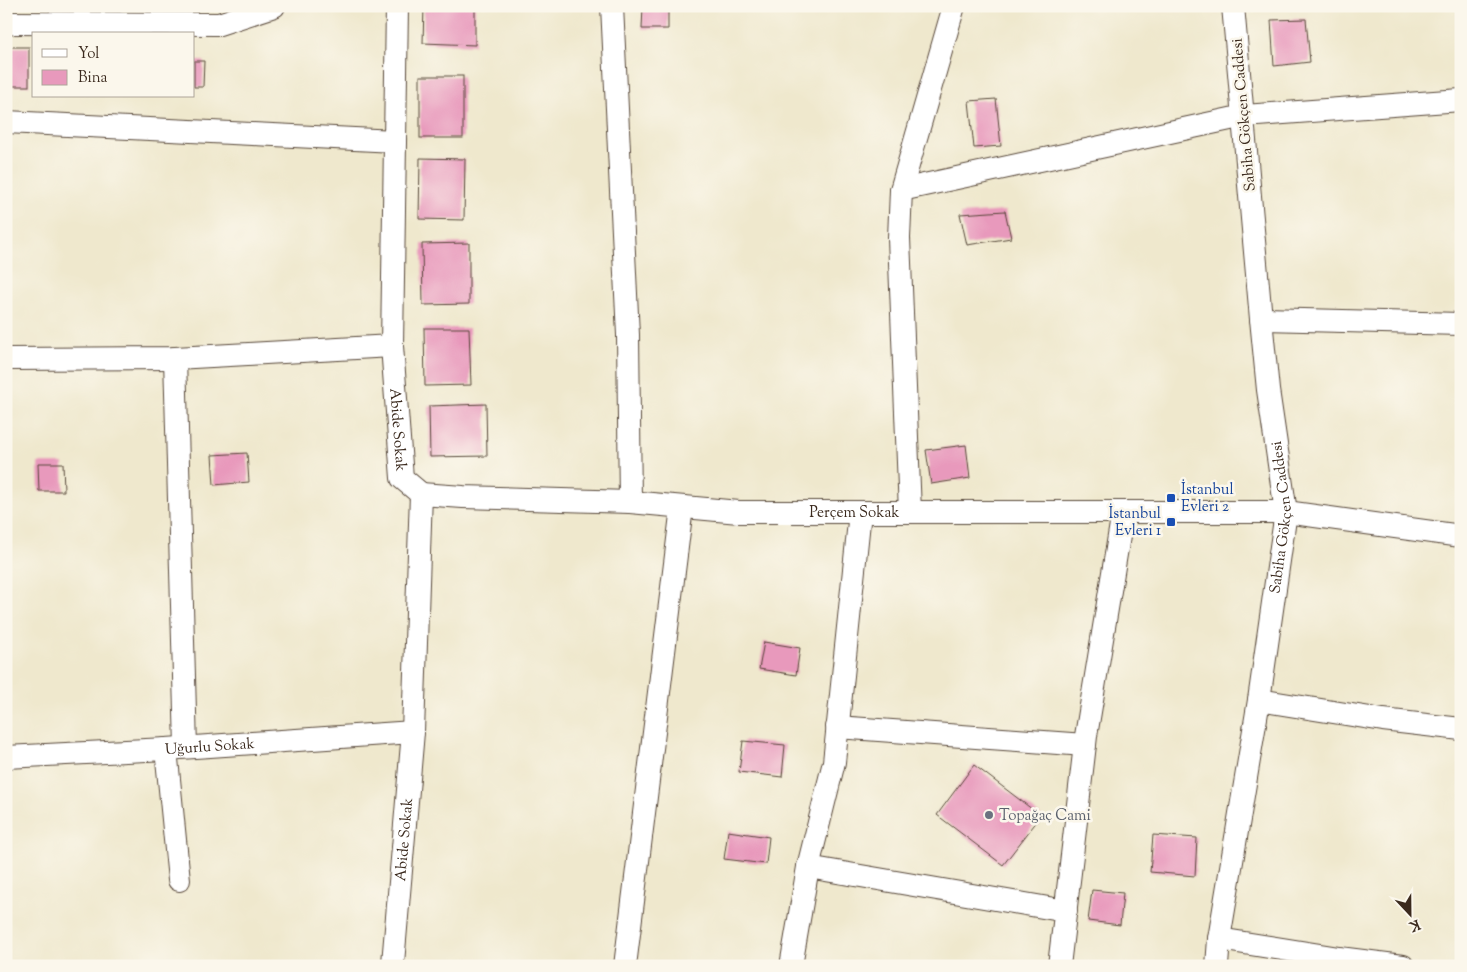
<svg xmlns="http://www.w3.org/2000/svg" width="1467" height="972" viewBox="0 0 1467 972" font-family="'Sorts Mill Goudy',serif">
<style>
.building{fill:#e899bc}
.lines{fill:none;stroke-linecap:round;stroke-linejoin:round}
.minor-casing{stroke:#564638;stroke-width:24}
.minor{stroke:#fff;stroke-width:22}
.transit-dot{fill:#1a4fb4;stroke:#fbf7ec;stroke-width:2}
.worship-dot{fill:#6b7280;stroke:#fbf7ec;stroke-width:2}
.labels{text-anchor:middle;stroke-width:5;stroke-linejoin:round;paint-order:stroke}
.street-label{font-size:15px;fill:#3b2a1e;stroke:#fbf7ec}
.transit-label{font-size:15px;fill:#164399;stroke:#fbf7ec;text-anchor:start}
.worship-label{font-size:15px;fill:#5b616d;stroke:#fbf7ec;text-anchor:start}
</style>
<rect width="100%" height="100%" fill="#fbf7ec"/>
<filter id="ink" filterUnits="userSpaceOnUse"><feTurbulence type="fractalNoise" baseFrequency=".02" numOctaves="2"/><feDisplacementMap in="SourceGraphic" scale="10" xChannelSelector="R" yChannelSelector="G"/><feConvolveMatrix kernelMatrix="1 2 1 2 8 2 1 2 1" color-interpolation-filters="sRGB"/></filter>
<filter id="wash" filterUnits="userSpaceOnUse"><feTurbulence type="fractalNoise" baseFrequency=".0096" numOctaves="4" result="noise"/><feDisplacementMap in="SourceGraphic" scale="20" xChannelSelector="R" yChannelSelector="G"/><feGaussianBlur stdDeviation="1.12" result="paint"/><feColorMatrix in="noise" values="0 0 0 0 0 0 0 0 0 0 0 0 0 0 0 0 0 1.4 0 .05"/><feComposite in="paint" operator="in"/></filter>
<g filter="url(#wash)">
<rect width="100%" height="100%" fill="#efe8cd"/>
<g id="blocks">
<g class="building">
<polygon points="424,6 475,6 475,45 423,43"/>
<polygon points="643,6 668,6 668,29 642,29"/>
<polygon points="1306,19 1310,62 1274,66 1271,20"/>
<rect x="6" y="47" width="23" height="39"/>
<polygon points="194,61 204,61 203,87 194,87"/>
<rect x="420" y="76" width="43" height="62"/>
<polygon points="996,99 1001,146 974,148 969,101"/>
<polygon points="420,158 465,159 464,220 419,219"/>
<polygon points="1005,211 1011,238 967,245 960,214"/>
<polygon points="469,243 469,304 423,305 422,244"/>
<polygon points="424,328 469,328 471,385 425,386"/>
<polygon points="486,404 487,456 430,457 429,406"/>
<polygon points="966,445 970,478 931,484 926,450"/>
<polygon points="247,453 249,482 214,485 212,455"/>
<polygon points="38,463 63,463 64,491 39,491"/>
<polygon points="764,642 800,648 796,675 759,669"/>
<polygon points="743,741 785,745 782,777 739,772"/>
<polygon points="974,765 1041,816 1003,865 937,815"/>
<polygon points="728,831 769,837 766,864 724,859"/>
<polygon points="1153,835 1197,838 1195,876 1150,872"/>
<polygon points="1092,890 1123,893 1120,925 1088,921"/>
</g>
</g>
</g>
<g filter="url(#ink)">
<use href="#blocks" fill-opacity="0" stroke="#564638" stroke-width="1"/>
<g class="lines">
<g class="minor-casing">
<g id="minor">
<path id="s1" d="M397,6L392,346L402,478L421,494"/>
<polyline points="612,6 628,335 630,502"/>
<polyline points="6,23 219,24 274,6"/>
<polyline points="6,122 395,141"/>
<polyline points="901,190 1244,116 1461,100"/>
<polyline points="1261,319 1461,324"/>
<polyline points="175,358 186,747"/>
<polyline points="6,359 175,358 392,346"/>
<path id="s2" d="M421,494L463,497L630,502L739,512H1286L1461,536"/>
<polyline points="910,512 899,238 901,190 954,6"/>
<polyline points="1259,700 1383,720 1461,729"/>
<polyline points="837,727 1085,745"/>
<polyline points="166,749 179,880"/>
<path id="s3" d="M6,757L166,749L413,732"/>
<polyline points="808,867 1066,911"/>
<polyline points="1219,939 1339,958 1403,966"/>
<path id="s4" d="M393,963L413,732L421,494"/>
<polyline points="625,966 682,507"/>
<polyline points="791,966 808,867 834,762 860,512"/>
<polyline points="1059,966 1086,736 1123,512"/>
<path id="s5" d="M1217,966L1219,939L1259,700L1286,512L1268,390L1261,319L1233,6"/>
</g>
</g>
<use href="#minor" class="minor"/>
</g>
</g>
<g class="transit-dot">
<rect x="1166" y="493" width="10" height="10" rx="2.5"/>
<rect x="1166" y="517" width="10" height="10" rx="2.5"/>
</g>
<circle class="worship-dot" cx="989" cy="815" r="5"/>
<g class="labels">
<g class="street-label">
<text transform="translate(1243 115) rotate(-95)" y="5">Sabiha Gökçen Caddesi</text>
<text dy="5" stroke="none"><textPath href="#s1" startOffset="424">Abide Sokak</textPath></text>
<text dy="5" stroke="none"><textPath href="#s2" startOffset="434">Perçem Sokak</textPath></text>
<text dy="5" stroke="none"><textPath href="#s5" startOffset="454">Sabiha Gökçen Caddesi</textPath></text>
<text dy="5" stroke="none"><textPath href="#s3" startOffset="204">Uğurlu Sokak</textPath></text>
<text dy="5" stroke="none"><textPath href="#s4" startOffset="124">Abide Sokak</textPath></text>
</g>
<g class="transit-label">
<text x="1181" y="494">İstanbul<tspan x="1181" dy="17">Evleri 2</tspan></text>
<text x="1161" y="518" text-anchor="end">İstanbul<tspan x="1161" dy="17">Evleri 1</tspan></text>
</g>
<g class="worship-label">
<text x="999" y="820">Topağaç Cami</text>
</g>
</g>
<rect width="1467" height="972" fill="none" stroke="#fbf7ec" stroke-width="25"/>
<rect x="32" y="32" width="162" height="65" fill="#fbf7ec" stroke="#aea59a"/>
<rect x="42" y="49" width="25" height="8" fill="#ffffff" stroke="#aea59a"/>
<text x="78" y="58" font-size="15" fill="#3b2a1e">Yol</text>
<rect x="42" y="70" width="25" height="15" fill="#e899bc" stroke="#aea59a"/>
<text x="78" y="82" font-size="15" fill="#3b2a1e">Bina</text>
<g transform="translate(1410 914) rotate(158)" stroke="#fbf7ec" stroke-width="4" paint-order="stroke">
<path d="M0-4L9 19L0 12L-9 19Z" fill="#3b2a1e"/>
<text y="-8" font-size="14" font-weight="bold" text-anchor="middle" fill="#3b2a1e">K</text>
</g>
</svg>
